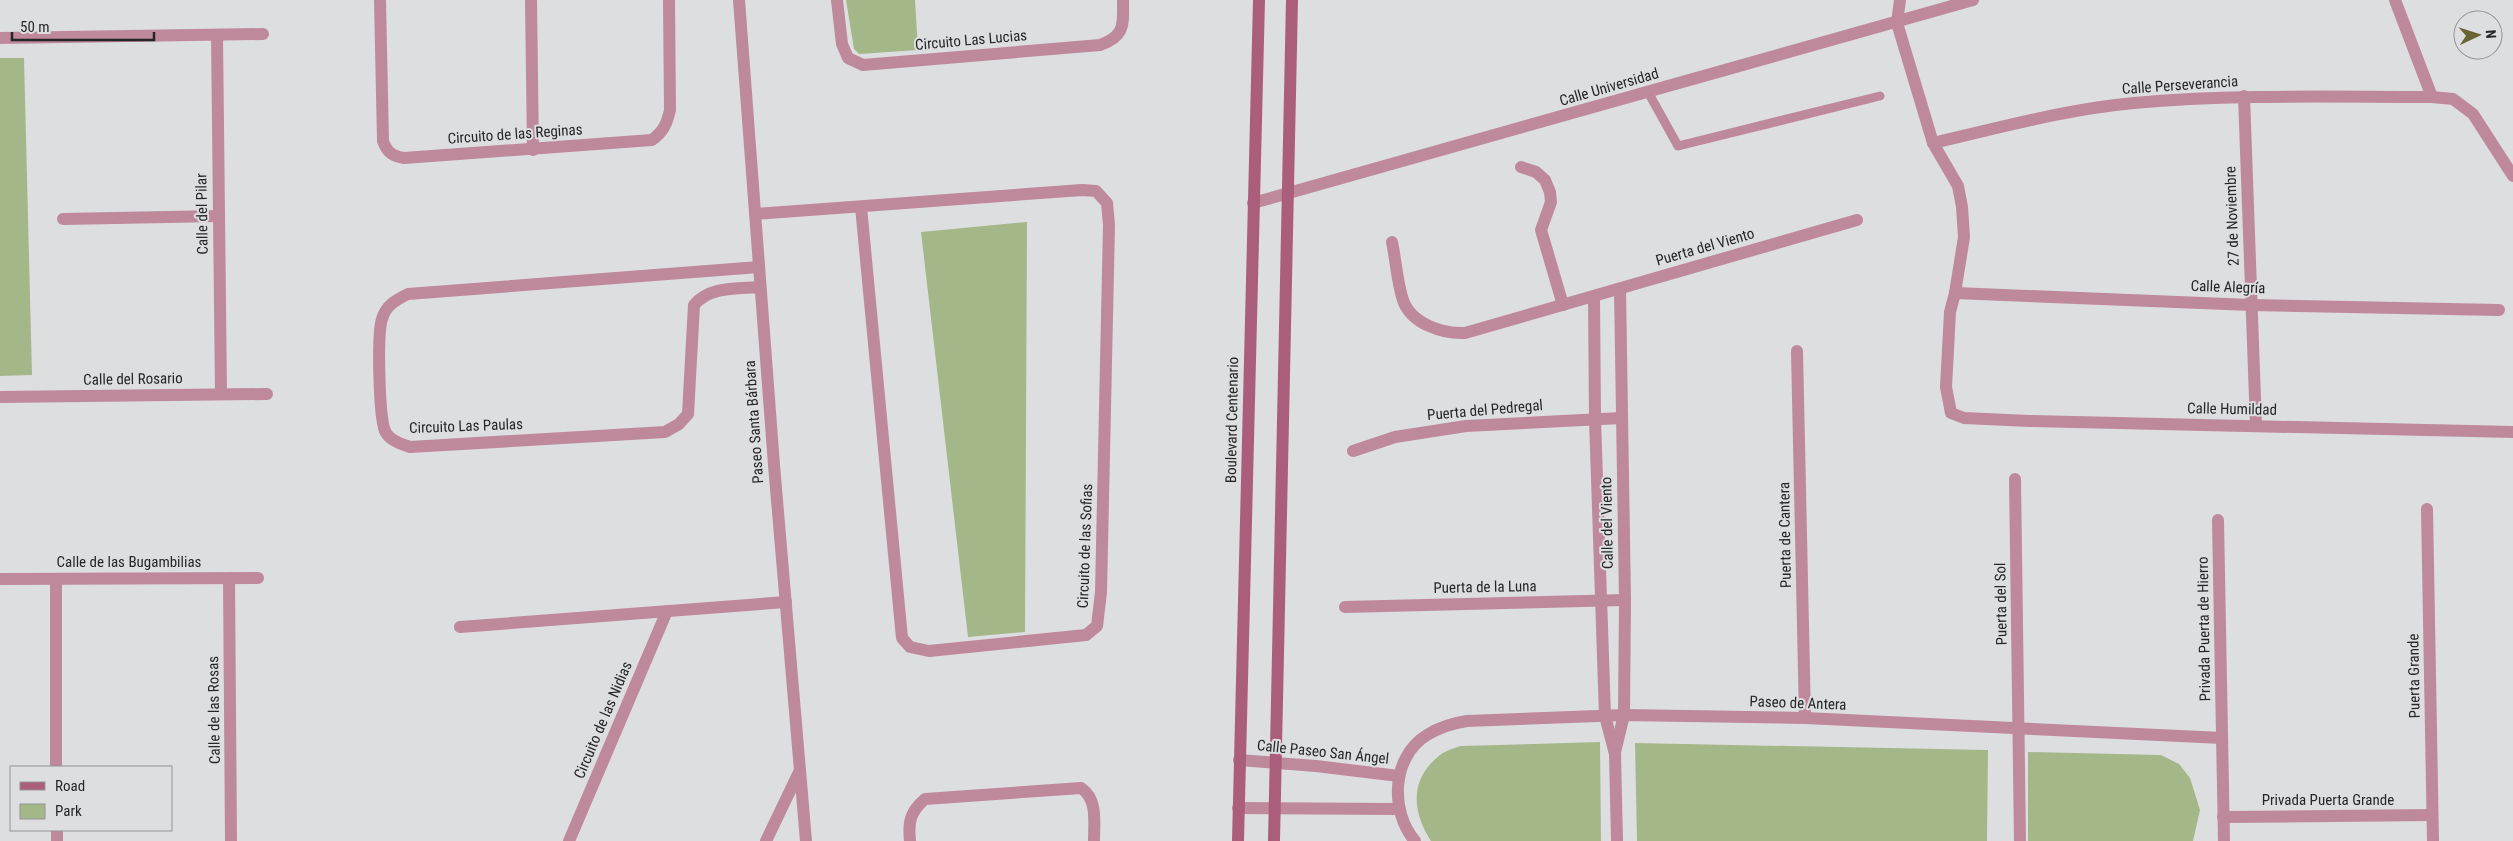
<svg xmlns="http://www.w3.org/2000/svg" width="2513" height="841" viewBox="0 0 2513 841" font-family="'Roboto Condensed',sans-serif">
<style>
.green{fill:#a4b789}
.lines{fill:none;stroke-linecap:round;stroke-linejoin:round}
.service{stroke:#bf899c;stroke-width:9}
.minor{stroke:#bf899c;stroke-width:12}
.secondary{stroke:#ab5e7b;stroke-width:12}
.labels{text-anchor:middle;stroke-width:4;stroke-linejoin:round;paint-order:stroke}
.street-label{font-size:15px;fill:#262627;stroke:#dddee0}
</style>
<rect width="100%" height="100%" fill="#dddee0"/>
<g class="green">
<polygon points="846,0 915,0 918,50 859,54 854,49"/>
<polygon points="0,58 24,58 32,375 0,376"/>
<polygon points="1027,222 1025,632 968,637 921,232"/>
<path d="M1600,742L1601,841H1431C1412,812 1409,779 1440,755C1445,751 1454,748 1461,746Z"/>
<polygon points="1635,743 1988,750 1987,841 1637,841"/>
<polygon points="2028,752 2161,755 2179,764 2190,778 2200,810 2193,841 2028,841"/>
</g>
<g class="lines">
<polyline class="service" points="1648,92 1678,146 1880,96"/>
<g class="minor">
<path d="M380,0L383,141C387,152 392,156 404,158L652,140C664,131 667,123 670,110L669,0"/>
<polyline points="531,0 533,150"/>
<polyline points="739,0 774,465 806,841"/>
<path d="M837,0L842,44L848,58L863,65L1100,45C1126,36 1123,24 1123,0"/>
<polyline points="1900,0 1897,23 1933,143 1958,186 1962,207 1964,237 1955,293 1950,312 1946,387 1951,413 1964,418 2029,421 2513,432"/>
<polyline points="2395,0 2432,97"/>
<polyline points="217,35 221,394"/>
<polyline points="0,38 263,34"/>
<polyline points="2244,96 2256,426"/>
<path d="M1933,143C1998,128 2067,109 2134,103C2233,94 2333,97 2432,97L2453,99L2473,114L2513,176"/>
<polyline points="1521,167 1536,172 1545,180 1550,192 1551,202 1541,230 1563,305"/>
<polyline points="1253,203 1973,0"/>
<polyline points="755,214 1082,190 1096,191 1107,203 1109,225 1101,592 1097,626 1086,635 929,651 910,647 902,638 861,207"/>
<polyline points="63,219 219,216"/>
<path d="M1392,242C1396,261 1397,282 1403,300C1411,324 1443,334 1465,333L1857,220"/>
<path d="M759,267L408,294C396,300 386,305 382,319C377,335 379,416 385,431C389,440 401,444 410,447L665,432L679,424L688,414L694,305C710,286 737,289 760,287"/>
<polyline points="1955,293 2251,305 2499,310"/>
<polyline points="1594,297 1595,419 1605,716 1615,754 1617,841"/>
<polyline points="1797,351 1805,718"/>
<polyline points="0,397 267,394"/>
<polyline points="1353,451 1395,437 1466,426 1621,418"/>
<polyline points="2015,479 2020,841"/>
<polyline points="2427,509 2433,841"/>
<polyline points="2218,520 2224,841"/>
<polyline points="229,578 231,841"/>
<polyline points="0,579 258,578"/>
<polyline points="56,579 56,767"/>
<polyline points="1345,607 1625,600"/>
<polyline points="460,627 786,602"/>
<polyline points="1615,752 1624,715 1625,600 1620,289"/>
<polyline points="1239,760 1316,766 1399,776"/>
<polyline points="1238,808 1398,809"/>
<polyline points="2223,817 2432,815"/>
<polyline points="57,830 57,841"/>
<polyline points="569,841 667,611"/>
<polyline points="766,841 800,770"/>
<path d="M910,841C908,822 910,812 925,799L1081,788C1098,799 1094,823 1094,841"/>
<path d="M1415,841C1390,812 1391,757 1427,735C1440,727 1453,723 1467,721L1624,715L1805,718L2222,738"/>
</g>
<g class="secondary">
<polyline points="1238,841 1259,0"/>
<polyline points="1274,841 1292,0"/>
</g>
</g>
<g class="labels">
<g class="street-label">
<text transform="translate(971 40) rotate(-5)" y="5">Circuito Las Lucias</text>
<text transform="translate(2180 85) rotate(-4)" y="5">Calle Perseverancia</text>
<text transform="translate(1609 87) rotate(-16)" y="5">Calle Universidad</text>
<text transform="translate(515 134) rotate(-4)" y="5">Circuito de las Reginas</text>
<text transform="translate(202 214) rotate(-91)" y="5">Calle del Pilar</text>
<text transform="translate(2232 216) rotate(-92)" y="5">27 de Noviembre</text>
<text transform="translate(1705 247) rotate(-16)" y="5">Puerta del Viento</text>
<text transform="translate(2228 287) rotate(2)" y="5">Calle Alegría</text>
<text transform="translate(133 379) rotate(-1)" y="5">Calle del Rosario</text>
<text transform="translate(2232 409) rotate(1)" y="5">Calle Humildad</text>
<text transform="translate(1485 410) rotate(-5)" y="5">Puerta del Pedregal</text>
<text transform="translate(1232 420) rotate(-89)" y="5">Boulevard Centenario</text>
<text transform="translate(754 422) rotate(-94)" y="5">Paseo Santa Bárbara</text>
<text transform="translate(466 426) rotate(-2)" y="5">Circuito Las Paulas</text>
<text transform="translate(1607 523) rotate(-91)" y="5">Calle del Viento</text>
<text transform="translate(1785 535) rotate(-91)" y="5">Puerta de Cantera</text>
<text transform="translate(1085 546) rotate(-88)" y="5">Circuito de las Sofias</text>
<text x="129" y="567">Calle de las Bugambilias</text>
<text transform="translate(1485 587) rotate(-1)" y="5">Puerta de la Luna</text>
<text transform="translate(2001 604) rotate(-91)" y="5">Puerta del Sol</text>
<text transform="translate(2204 629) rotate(-91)" y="5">Privada Puerta de Hierro</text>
<text transform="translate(2414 676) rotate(-91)" y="5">Puerta Grande</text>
<text transform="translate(1798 703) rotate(2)" y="5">Paseo de Antera</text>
<text transform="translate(214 710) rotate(-91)" y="5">Calle de las Rosas</text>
<text transform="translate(603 720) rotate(-67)" y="5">Circuito de las Nidias</text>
<text transform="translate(1323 752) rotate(6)" y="5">Calle Paseo San Ángel</text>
<text x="2328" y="805">Privada Puerta Grande</text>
</g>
</g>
<rect x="10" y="766" width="162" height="65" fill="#dddee0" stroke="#949496"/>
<rect x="20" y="782" width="25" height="8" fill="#ab5e7b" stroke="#949496"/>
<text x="55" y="791" font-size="15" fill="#262627">Road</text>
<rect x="20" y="804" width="25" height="15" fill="#a4b789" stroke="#949496"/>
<text x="55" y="816" font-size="15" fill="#262627">Park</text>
<g transform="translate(2478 35) rotate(86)"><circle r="24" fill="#dddee0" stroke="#949496"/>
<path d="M0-4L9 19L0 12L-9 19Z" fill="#686532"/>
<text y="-8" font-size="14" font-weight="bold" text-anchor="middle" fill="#262627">N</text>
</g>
<path d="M12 32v8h142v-8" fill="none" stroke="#262627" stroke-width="2.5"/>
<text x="20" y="32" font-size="15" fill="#262627" stroke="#dddee0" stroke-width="4" paint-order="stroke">50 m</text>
</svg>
